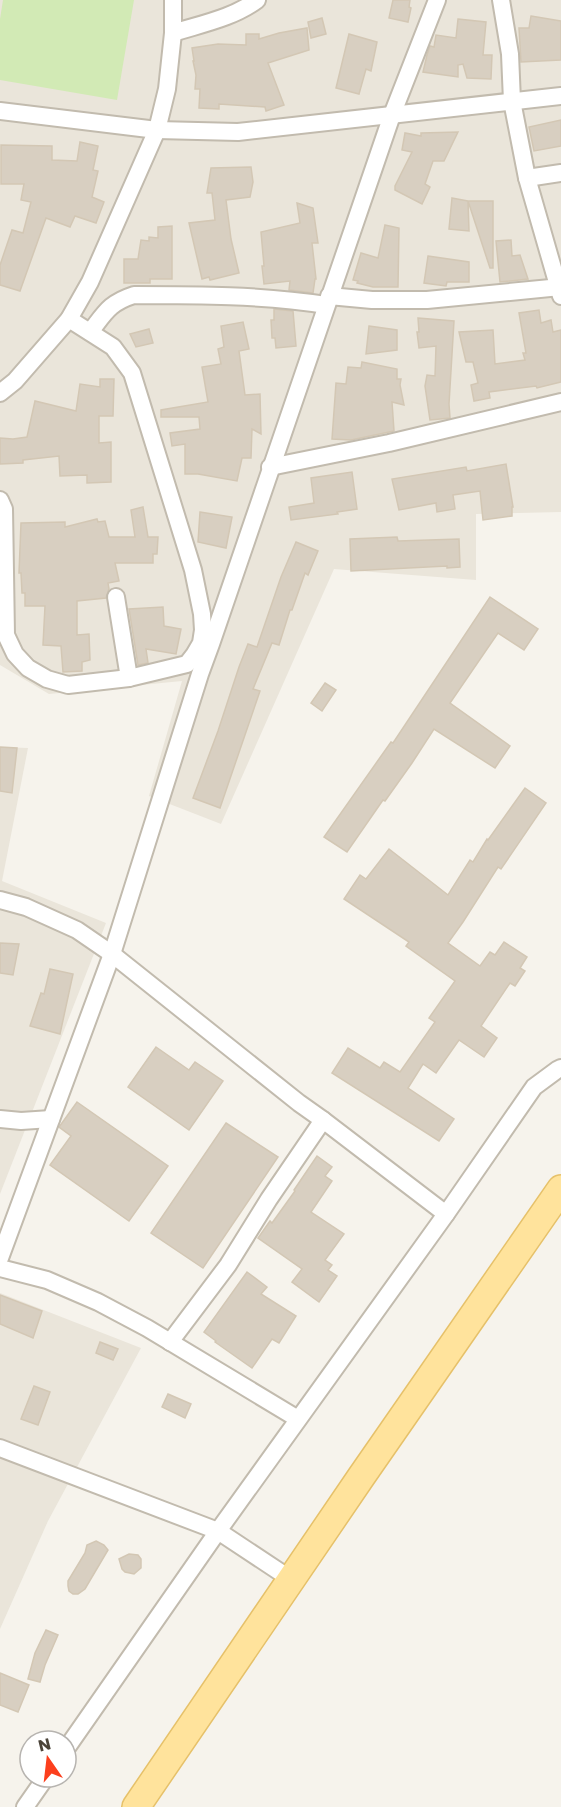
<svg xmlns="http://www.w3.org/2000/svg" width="561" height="1807" viewBox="0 0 561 1807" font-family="Poppins,sans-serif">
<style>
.residential{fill:#eae5da}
.green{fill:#d2eab5}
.building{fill:#d8cfc1;stroke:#d3c7b4;stroke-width:1.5}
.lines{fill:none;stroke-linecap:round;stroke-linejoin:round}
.minor-casing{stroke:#c2bbae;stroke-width:20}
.primary-casing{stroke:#e6c16a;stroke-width:30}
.minor{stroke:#fff;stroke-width:16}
.primary{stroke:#ffe39c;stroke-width:27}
</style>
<rect width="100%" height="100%" fill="#f6f3ec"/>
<g class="residential">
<polygon points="0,0 561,0 561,512 476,514 476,580 334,569 221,824 149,796 182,681 49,694 0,665"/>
<polygon points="0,747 28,748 2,881 106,923 0,1194"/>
<polygon points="0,1293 141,1348 48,1521 0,1629"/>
</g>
<polygon class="green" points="3,0 134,0 117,100 0,80 0,19"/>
<g class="building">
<polygon points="393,0 410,0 409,7 411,8 408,22 389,18"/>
<polygon points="531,16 561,21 561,60 521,62 519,28 529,28"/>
<polygon points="322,18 326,34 311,38 308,22"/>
<polygon points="458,19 486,22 483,55 492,55 491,79 467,78 463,64 458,65 458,77 423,72 427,55 430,46 434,47 436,35 456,38"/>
<polygon points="307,28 309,50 268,63 284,105 266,111 265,107 219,104 219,109 199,108 200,89 195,89 196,75 193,61 194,61 192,48 218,44 246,45 246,34 259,34 259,39 279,33"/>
<polygon points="349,34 377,42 371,71 366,69 359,94 336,88"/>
<polygon points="561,120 561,146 534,151 529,127"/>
<polygon points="458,132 444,161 433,161 425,184 430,187 422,204 395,190 395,186 412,152 402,150 405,133 421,136 421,133"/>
<polygon points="80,142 98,146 93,170 98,171 92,197 104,202 96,223 75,216 70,227 46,218 20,291 0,285 0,265 12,230 23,233 31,202 21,200 24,184 1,184 1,145 52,146 52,160 77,161"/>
<polygon points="251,167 253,182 250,197 226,200 231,239 239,273 210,280 209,277 202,279 189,223 215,220 212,193 207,193 211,168"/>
<polygon points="452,198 468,201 493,201 493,268 490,268 468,201 469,231 449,229"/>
<polygon points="297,203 313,208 318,243 312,243 316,279 315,279 313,293 289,290 290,281 264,284 262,266 264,266 261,232 300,223"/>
<polygon points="385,225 399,228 398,287 373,287 357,283 358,281 353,280 361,253 378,258"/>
<polygon points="172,226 172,279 150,279 150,283 124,283 124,259 138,259 141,240 149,241 149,237 158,238 158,227"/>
<polygon points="511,240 512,256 520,255 528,279 500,282 496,241"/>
<polygon points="428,256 469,262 469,282 447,282 446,286 424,283"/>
<polygon points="274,309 293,311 296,346 276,348 275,338 272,338 271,320 274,320"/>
<polygon points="539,310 541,323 551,320 553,332 561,330 561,382 537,388 536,386 489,392 490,398 474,401 471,385 478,383 473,362 466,362 459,332 493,330 495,364 525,360 523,353 526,353 519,313"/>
<polygon points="418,318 454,321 449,404 450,418 430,420 425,386 427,375 435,376 436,346 419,348 417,332 419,332"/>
<polygon points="243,322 249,349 239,351 245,395 260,394 261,434 252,429 251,458 242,458 237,481 198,474 185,474 185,444 172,446 170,433 200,429 199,417 161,417 161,410 208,402 202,367 221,364 218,349 224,347 221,326"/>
<polygon points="369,326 397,330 397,350 366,354"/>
<polygon points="149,329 153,343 136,347 130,334"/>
<polygon points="362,362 397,369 397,379 401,379 400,385 404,405 392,402 394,431 351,440 332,439 336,383 346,384 348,367 361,368"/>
<polygon points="100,379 114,379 113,416 99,416 99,443 111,442 111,482 87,483 87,475 60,476 59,456 23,460 23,463 0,464 0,438 13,439 27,437 35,401 76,411 80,384 100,387"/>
<polygon points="506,464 513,507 512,507 512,516 483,520 480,491 453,495 455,509 437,512 436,503 399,510 392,479 466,467 467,471"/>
<polygon points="352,472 357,509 337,512 338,514 291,520 289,507 314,503 311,478"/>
<polygon points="143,507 148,537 158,537 157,554 153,554 153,563 115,563 119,581 108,583 109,589 106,598 77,601 77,635 89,634 90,660 82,662 82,671 63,672 61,646 43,645 45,606 25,606 25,593 22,593 21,573 19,573 21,523 65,522 65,527 97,519 98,522 105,521 109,537 135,537 131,510"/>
<polygon points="200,512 232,517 226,548 198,542"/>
<polygon points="397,537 398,541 459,539 460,567 447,568 447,566 351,571 350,539"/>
<polygon points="296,542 318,551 308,575 305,573 292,610 290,610 279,645 272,643 253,689 260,691 220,808 193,798 218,731 239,667 248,644 257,647 281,577"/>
<polygon points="490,597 538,629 524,650 498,633 450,703 510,746 495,768 434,729 412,763 385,801 383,800 347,852 324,837 391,742 393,743"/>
<polygon points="163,607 164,626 181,629 176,654 146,649 148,663 138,665 129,609"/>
<polygon points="325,683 336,690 322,711 311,703"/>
<polygon points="0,747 17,748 12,793 0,791"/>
<polygon points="525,788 546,803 501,869 498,867 463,922 448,943 480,966 490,952 495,955 504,942 527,957 520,968 525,971 515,986 510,983 481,1026 497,1038 484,1057 459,1040 436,1073 423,1064 408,1088 454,1119 439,1141 332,1073 348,1048 380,1068 384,1062 400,1072 435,1022 429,1018 455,981 406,946 409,942 344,899 360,875 366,879 389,849 448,895 470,860 473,862 487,839 488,840"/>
<polygon points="0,943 19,944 13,975 0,973"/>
<polygon points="50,969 73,974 60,1034 30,1026 41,993 44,994"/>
<polygon points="156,1047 189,1070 195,1062 223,1081 189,1130 128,1087"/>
<polygon points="77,1102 168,1166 129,1221 50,1165 71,1136 59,1127"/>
<polygon points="226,1123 278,1157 203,1268 151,1233"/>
<polygon points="317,1156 332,1167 325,1176 332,1181 311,1212 344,1234 325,1260 332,1265 328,1270 337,1276 319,1302 292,1282 302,1269 258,1238 270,1221 272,1223 295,1191 294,1190"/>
<polygon points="247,1272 267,1287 261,1294 296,1316 279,1343 272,1339 252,1368 215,1342 216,1341 204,1332"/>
<polygon points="0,1295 42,1311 33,1338 0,1324"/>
<polygon points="100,1342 118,1349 113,1360 96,1353"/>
<polygon points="34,1386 50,1392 38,1425 21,1419"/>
<polygon points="168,1394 191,1404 185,1418 162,1407"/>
<polygon points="96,1541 104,1545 108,1550 85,1589 78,1594 73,1594 69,1591 68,1586 68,1581 85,1553 87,1545"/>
<polygon points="129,1554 138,1555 141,1559 141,1568 134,1574 125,1572 122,1569 119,1559"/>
<polygon points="46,1630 58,1635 45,1665 40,1682 28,1679 35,1653"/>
<polygon points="0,1673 29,1685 18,1712 0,1705"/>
</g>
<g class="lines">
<g class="minor-casing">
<g id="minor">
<polyline points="501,0 510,54 512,101 527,178 561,296"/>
<path d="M173,33C201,24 233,18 257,0"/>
<polyline points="0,111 157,130 238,132 561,96"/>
<polyline points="527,178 561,173"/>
<polyline points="329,296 372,300 427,300 561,287"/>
<path d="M90,332C105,313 109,303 134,295C198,295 262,295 326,305"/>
<polyline points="0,393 15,381 69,319 90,282 157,130 167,89 173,33 173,0"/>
<polyline points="270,467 389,443 561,402"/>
<polyline points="0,500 4,509 6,635 15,654 28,668 47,679 68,685 129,678 187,664 194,655 201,643 203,630 202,614 193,570 132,373 113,347 69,319"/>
<polyline points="116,597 129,678"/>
<polyline points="0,900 26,907 77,930 112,954 299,1103 323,1120 446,1214"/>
<polyline points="0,1119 21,1121 51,1119"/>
<polyline points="0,1258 112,954 200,674 211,644 392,115 437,0"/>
<polyline points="0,1268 47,1280 98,1302 147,1328 298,1419"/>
<polyline points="170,1342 228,1265 269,1199 323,1120"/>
<polyline points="0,1448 218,1531 292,1580"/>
<polyline points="66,1749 218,1531 446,1214 534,1087 557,1070 561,1068"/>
<polyline points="25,1807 46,1777"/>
</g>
</g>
<g class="primary-casing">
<polyline id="primary" points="136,1807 361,1477 561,1189"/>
</g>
<use href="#minor" class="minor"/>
<use href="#primary" class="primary"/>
</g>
<g transform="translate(48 1759) rotate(346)"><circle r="28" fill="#ffffff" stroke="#b7b4b0" stroke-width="1.5"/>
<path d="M0-4.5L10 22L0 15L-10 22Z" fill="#fc3f1d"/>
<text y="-9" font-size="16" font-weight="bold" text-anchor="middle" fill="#4b4439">N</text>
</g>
</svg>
